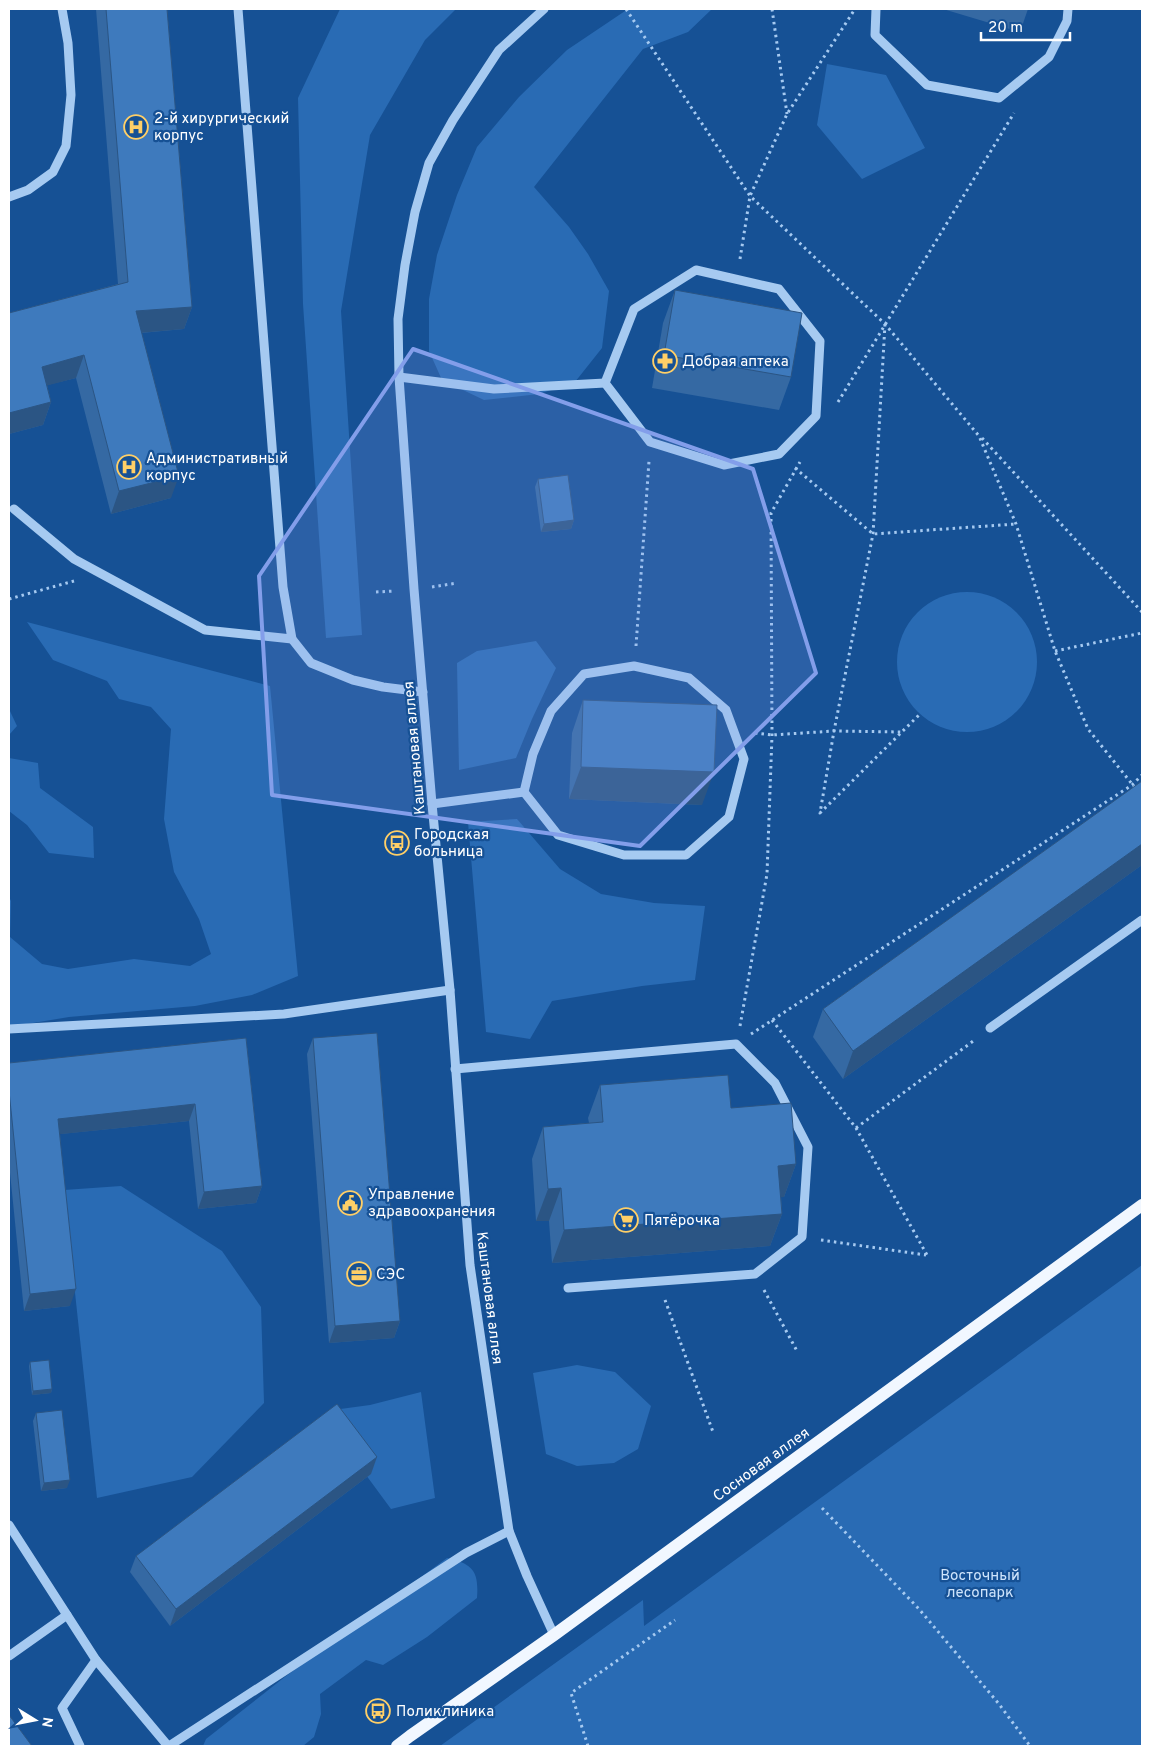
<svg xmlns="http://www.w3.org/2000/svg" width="1151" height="1755" viewBox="0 0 1151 1755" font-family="Overpass,sans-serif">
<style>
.green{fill:#296bb4}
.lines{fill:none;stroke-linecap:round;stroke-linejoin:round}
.path{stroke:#a6caf1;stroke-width:3;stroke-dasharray:2.5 4;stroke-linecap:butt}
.minor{stroke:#a6caf1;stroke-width:9}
.major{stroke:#f1f7ff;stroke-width:12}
.wall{fill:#3569a3}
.shaded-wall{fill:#2b5584}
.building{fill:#3e7abd;stroke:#2b5584}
.marked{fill:#839eea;fill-opacity:0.2;stroke:#839eea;stroke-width:4;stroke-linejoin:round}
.labels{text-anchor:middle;stroke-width:4.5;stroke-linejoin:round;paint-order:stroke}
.poi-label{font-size:15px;fill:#fff;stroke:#165195;text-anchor:start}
.street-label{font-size:15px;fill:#fff;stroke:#165195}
.park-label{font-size:15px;fill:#cee4fc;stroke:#165195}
</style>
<rect width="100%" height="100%" fill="#165195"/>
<g class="green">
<polygon points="340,9 456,9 425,40 370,135 341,311 362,635 326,638 303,304 298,98"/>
<polygon points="628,9 712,9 688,32 643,49 534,187 569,227 588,254 609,291 602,348 575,382 539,394 484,400 442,380 429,351 429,299 437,255 457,195 477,147 519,97 567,50"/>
<polygon points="827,64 886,75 925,148 862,179 817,125"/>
<circle cx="967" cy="662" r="70"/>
<polygon points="27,622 270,686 298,976 252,995 195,1006 69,1017 9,1027 9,897 11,901 10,937 42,964 68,969 134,959 190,966 211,954 199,919 174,872 164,819 171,729 151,707 119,699 107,681 53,660"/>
<polygon points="536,641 556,668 532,719 516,758 459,770 457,663 477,651"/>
<polygon points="9,709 17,726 9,735"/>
<polygon points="9,758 38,763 40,788 93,827 94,858 49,853 27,825 9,811"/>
<polygon points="517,819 560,869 601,894 654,903 705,906 695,980 642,986 552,1001 530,1039 486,1032 468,822"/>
<polygon points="121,1186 222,1251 261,1307 264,1403 192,1477 97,1498 64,1190"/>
<polygon points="1142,1265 1142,1746 440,1746 643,1600 644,1626"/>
<polygon points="577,1365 615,1372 651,1406 638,1449 614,1463 577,1466 546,1454 533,1373"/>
<polygon points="421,1392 435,1498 391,1509 352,1456 333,1410 370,1405"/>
<path d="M447,1558C473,1564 479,1571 477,1598L427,1637L383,1665L366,1660L320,1694L321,1714L314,1737L303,1746H203L206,1739L286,1676Z"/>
</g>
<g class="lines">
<g class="path">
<polyline points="626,9 750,196 885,324 979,436 1016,524 1055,651 1088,729 1136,789"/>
<polyline points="772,9 787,114"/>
<polyline points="740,259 750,196 787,114 855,9"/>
<polyline points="885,324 873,534 834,731 820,813 919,715"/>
<polyline points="838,402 1014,113"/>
<polyline points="982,438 1142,612"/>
<polyline points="795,468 873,534 1016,524"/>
<polyline points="432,587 457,583"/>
<polyline points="376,592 394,591"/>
<polyline points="9,599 74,581"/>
<polyline points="636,646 649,461"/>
<polyline points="1055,651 1142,633"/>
<polyline points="755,733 772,735 834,731 902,732"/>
<polyline points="772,1020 856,1128 927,1255"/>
<polyline points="740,1026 767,874 772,735 771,513 800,462"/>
<polyline points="751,1034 1132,785 1142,775"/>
<polyline points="856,1128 976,1039"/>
<polyline points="821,1240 926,1255"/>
<polyline points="764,1290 797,1351"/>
<polyline points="665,1300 713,1432"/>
<polyline points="822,1508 919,1609 999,1704 1030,1746"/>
<polyline points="588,1746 571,1693 675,1620"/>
</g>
<g class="minor">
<polyline points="238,9 283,587 292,639 311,663 353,680 383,687 423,692"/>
<polyline points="544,9 499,50 453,120 429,163 415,212 405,265 398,319 399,377 414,589 432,804 450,990 470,1265 509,1531 527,1576 554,1635"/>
<polyline points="876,9 875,35 927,85 999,98 1049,57 1067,21 1068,9"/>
<polyline points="9,197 28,190 53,172 66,146 71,95 68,43 62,9"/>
<polygon points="696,270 779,289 820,341 816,416 779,454 724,465 650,442 605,383 634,309"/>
<polyline points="399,377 494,389 605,383"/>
<polyline points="14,509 74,559 205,630 292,639"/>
<polygon points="634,666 689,678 726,710 744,759 729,817 686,855 624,855 558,835 524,792 533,754 551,711 584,674"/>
<polyline points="432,804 524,792"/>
<polyline points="990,1028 1142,920"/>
<polyline points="9,1029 284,1014 450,990"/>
<polyline points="455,1069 736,1044 775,1083 808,1147 802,1237 755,1274 568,1288"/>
<polyline points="9,1525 96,1660 168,1746"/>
<polyline points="9,1656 67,1615"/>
<polyline points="80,1746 62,1708 96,1660"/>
<polyline points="169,1746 466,1553 509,1531"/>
</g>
<polyline class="major" points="397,1746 410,1736 554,1635 1142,1205"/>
</g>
<g class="wall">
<polygon points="96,9 167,9 192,307 184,329 141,333 171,498 111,514 76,378 47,385 51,402 43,425 9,434 9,313 118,284"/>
<polygon points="943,9 1028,9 1020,32"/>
<polygon points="675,290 791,377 779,410 652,388 663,323"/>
<polygon points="538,479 574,520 571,529 541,532 535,487"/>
<polygon points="583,700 702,805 569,799 572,733"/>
<polygon points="1142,781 1142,865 843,1079 813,1037 823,1009"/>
<polygon points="246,1038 262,1186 256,1203 198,1209 189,1121 60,1134 70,1306 24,1311 9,1163 9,1063"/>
<polygon points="313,1038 400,1321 394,1338 329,1343 307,1054"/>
<polygon points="600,1085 731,1108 796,1164 784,1197 781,1197 782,1214 770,1246 552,1263 549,1221 536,1221 532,1159 543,1127 589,1123 588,1118"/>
<polygon points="30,1362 52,1389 51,1393 32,1395 29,1366"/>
<polygon points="36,1413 67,1488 41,1491 33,1421"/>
<polygon points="371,1474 170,1626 130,1572 136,1556"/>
</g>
<g class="shaded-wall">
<polygon points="192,307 184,329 127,334 136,311"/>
<polygon points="84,355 76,378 34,389 42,367"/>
<polygon points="51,402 43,425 9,434 9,413"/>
<polygon points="179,476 171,498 111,514 119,491"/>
<polygon points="574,520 571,529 541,532 544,524"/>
<polygon points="581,767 714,772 702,805 569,799"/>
<polygon points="1142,844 1142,865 843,1079 853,1051"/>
<polygon points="195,1104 189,1121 52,1135 58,1119"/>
<polygon points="796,1164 784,1197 766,1199 778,1166"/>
<polygon points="262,1186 256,1203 198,1209 204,1192"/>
<polygon points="561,1188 549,1221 536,1221 548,1189"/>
<polygon points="782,1214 770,1246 552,1263 564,1230"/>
<polygon points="76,1289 70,1306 24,1311 30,1294"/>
<polygon points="400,1321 394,1338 329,1343 335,1326"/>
<polygon points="52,1389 51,1393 32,1395 33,1391"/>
<polygon points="377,1457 371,1474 170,1626 176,1609"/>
<polygon points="70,1480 67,1488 41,1491 44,1483"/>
</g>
<g class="building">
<polygon points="106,9 167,9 192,307 136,311 179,476 119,491 84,355 42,367 51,402 9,413 9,313 128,282"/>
<polygon points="675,290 802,313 791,377 664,355"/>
<polygon points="568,475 574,520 544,524 538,479"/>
<polygon points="583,700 717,705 714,772 581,767"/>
<polygon points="1142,781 1142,844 853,1051 823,1009"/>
<polygon points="377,1033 400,1321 335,1326 313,1038"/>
<polygon points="246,1038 262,1186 204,1192 195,1104 58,1119 76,1289 30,1294 9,1091 9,1063"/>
<polygon points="728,1075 731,1108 791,1103 796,1164 778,1166 782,1214 564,1230 561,1188 548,1189 543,1127 603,1122 600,1085"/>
<polygon points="49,1360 52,1389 33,1391 30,1362"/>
<polygon points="337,1404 377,1457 176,1609 136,1556"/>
<polygon points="62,1410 70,1480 44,1483 36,1413"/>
<polygon points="9,1715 32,1746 9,1746"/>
</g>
<path class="marked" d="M413,349L753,469L816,673L640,846L272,795L259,576Z"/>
<defs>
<g id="hospital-ring" transform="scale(1.25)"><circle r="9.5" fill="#165195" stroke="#ffcf67" stroke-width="1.5"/><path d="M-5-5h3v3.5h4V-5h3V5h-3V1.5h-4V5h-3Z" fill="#ffcf67"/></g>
<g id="pharmacy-ring" transform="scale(1.25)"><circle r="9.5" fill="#165195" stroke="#ffcf67" stroke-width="1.5"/><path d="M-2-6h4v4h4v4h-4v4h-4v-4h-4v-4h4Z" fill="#ffcf67"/></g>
<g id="bus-ring" transform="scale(1.25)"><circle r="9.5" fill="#165195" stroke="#ffcf67" stroke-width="1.5"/><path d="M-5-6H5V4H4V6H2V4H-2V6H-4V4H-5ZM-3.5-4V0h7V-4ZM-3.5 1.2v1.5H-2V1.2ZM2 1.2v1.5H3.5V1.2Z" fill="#ffcf67"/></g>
<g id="civic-ring" transform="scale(1.25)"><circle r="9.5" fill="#165195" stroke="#ffcf67" stroke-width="1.5"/><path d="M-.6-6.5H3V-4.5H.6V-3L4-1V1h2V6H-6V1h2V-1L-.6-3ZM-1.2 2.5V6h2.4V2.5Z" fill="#ffcf67"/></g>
<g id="supermarket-ring" transform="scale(1.25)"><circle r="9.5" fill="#165195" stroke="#ffcf67" stroke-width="1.5"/><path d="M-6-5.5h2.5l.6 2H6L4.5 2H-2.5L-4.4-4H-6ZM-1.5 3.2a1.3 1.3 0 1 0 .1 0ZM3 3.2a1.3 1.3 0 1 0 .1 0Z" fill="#ffcf67"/></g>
<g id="office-ring" transform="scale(1.25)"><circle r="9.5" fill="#165195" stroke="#ffcf67" stroke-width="1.5"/><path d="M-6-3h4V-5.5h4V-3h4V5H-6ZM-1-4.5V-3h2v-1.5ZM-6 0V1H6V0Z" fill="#ffcf67"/></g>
</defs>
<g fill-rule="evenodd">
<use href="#hospital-ring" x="136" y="127"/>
<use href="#pharmacy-ring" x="665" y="361"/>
<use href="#hospital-ring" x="129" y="467"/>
<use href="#bus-ring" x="397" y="843"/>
<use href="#civic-ring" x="350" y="1203"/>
<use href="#supermarket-ring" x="626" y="1220"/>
<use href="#office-ring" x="359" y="1274"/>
<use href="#bus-ring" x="378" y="1711"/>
</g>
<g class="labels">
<g class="poi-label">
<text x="154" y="123">2-й хирургический<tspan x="154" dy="17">корпус</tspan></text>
<text x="682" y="366">Добрая аптека</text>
<text x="146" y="463">Административный<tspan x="146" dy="17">корпус</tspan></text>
<text x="414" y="839">Городская<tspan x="414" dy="17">больница</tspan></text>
<text x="368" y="1199">Управление<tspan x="368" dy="17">здравоохранения</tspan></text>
<text x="644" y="1225">Пятёрочка</text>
<text x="376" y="1279">СЭС</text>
<text x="396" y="1716">Поликлиника</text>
</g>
<g class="street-label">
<text transform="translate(414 748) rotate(-95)" y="5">Каштановая аллея</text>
<text transform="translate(490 1298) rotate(83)" y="5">Каштановая аллея</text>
<text transform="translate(761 1464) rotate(-36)" y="5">Сосновая аллея</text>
</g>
<g class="park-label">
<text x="980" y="1580">Восточный<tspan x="980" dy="17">лесопарк</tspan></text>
</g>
</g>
<rect width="1151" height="1755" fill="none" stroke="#ffffff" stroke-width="20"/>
<g transform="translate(35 1720) rotate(100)" stroke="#165195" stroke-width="4" paint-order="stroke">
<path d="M0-4L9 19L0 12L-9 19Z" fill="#ffffff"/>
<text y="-8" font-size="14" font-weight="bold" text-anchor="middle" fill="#ffffff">N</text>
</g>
<path d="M981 32v8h89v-8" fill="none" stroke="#ffffff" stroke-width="2.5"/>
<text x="988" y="32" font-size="15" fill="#ffffff" stroke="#165195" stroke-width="4" paint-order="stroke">20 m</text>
</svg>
